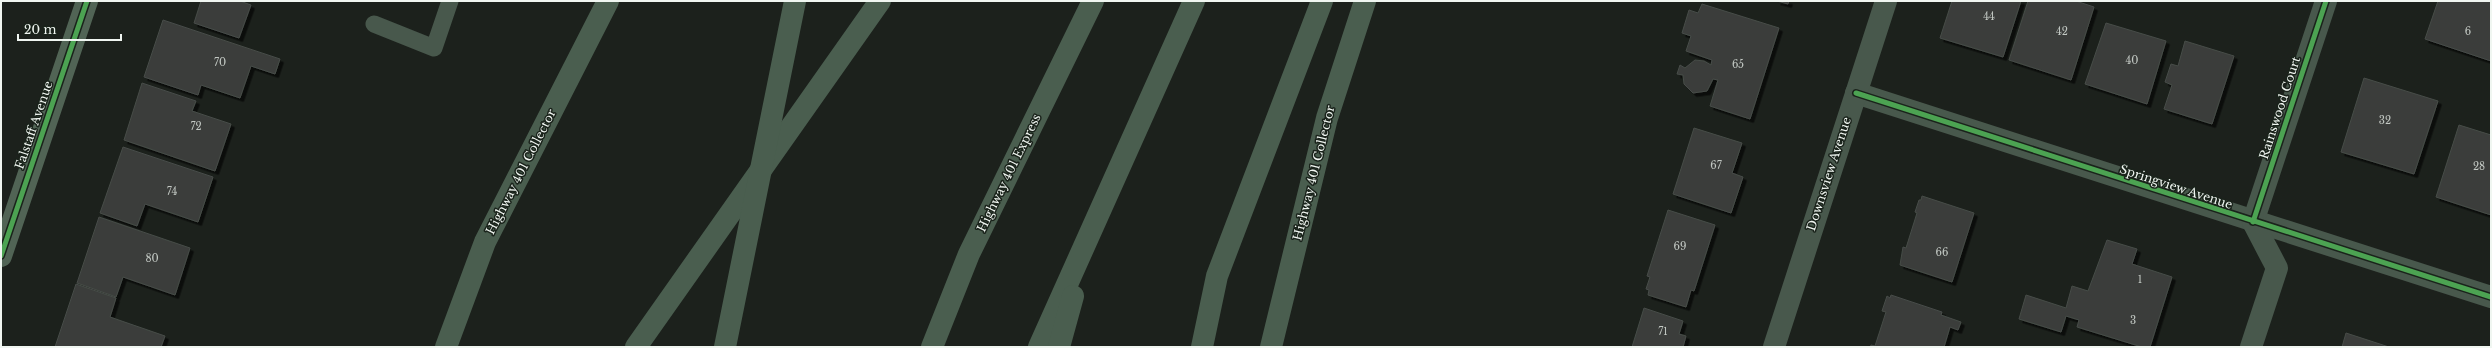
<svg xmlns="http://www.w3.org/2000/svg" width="2492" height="348" viewBox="0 0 2492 348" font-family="'Libre Baskerville',serif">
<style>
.building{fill:#3a3e3a;stroke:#474c48;filter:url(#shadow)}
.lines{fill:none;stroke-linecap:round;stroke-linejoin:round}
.lane{stroke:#48584c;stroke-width:17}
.street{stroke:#48584c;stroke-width:22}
.secondary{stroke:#516455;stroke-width:22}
.highway{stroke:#4a5e4f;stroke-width:22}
.cycleway-casing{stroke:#1a231b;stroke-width:8}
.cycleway{stroke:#4ca352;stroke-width:5}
.labels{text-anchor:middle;stroke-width:3;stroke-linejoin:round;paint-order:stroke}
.number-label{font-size:10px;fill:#c2c8c3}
.street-label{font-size:12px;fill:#f0f6f1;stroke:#1a231b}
</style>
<defs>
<filter id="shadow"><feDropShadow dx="3.5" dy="3.5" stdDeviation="0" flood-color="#0009"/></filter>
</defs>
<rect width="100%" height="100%" fill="#1c211c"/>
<g class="building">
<polygon points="201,1 240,1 251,5 239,38 194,23"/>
<polygon points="1777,1 1789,1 1788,4"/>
<polygon points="1952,1 2021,1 2003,57 1940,38"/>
<polygon points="2028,1 2076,1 2094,7 2071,80 2009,60"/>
<polygon points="2438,1 2491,1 2491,61 2425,39"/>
<polygon points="1702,4 1779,28 1750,119 1710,106 1718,80 1713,79 1707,91 1693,93 1684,84 1683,75 1677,74 1680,65 1685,68 1695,60 1704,61 1711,65 1712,60 1686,51 1691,36 1682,33 1689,10 1698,13"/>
<polygon points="163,20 280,59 275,74 251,66 240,98 201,85 198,95 144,77"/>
<polygon points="2106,23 2166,41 2147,104 2085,84"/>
<polygon points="2185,41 2234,56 2212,124 2164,109 2172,85 2165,82 2171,64 2178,66"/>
<polygon points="2364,78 2438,101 2414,174 2341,152"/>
<polygon points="142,83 196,101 192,111 231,124 215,171 124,140"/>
<polygon points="2459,125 2491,135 2491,215 2436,197"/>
<polygon points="1694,128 1742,143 1732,173 1743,177 1731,213 1673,194"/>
<polygon points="123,147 213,177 198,222 145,204 137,226 100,213"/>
<polygon points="1922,196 1974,213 1952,282 1900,265 1903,247 1906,248 1917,213 1915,212 1919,200 1921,200"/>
<polygon points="1668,210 1715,225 1694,291 1691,290 1686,307 1648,295 1649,290 1646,289 1650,277 1647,276"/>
<polygon points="99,217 190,248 175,295 123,277 116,297 77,283"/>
<polygon points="2107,240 2137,249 2132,264 2172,277 2150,347 2142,347 2077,327 2079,320 2066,316 2061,332 2019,319 2026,295 2066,308 2072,286 2088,291"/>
<polygon points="76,284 116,298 110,317 165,336 161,347 55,347"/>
<polygon points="1891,295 1942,312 1941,315 1961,322 1958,330 1950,327 1944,347 1870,347 1871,345 1875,346 1886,312 1882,311 1887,296 1890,298"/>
<polygon points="1644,308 1683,321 1679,334 1686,336 1683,347 1632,347"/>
<polygon points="2346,333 2389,347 2342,347"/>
</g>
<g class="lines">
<polyline class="lane" points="374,24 434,48 450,1"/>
<g class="street">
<polyline points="1856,93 2491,297"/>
<polyline points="2253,222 2326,1"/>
<polyline points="1774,347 1886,1"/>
<polyline points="2251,347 2277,268 2253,222"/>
</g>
<polyline class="secondary" points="1,256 87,1"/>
<g class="highway">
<polyline points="446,347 485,242 608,1"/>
<polyline points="636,347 880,1"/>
<polyline points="725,347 795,1"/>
<polyline points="932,347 969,254 1093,1"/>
<polyline points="1039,347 1194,1"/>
<polyline points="1059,347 1073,296"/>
<polyline points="1202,347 1217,276 1322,1"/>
<polyline points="1271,347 1327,118 1365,1"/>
</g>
<g class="cycleway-casing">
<g id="cycleway">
<polyline points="1856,93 2491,297"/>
<polyline points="2253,222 2326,1"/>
<polyline points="1,256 87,1"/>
</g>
</g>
<use href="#cycleway" class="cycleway"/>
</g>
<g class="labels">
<g class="number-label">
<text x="1989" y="20">44</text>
<text x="2062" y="35">42</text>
<text x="2468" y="35">6</text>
<text x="2132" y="64">40</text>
<text x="220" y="66">70</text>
<text x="1738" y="68">65</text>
<text x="2385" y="124">32</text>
<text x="196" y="130">72</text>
<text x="1716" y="169">67</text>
<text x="2479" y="170">28</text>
<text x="172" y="195">74</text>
<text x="1680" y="250">69</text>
<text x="1942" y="256">66</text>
<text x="152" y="262">80</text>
<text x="2140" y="283">1</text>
<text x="2133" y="324">3</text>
<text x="1663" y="335">71</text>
</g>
<g class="street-label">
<text transform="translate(2280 108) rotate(-72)" y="4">Rainswood Court</text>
<text transform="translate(34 125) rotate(-71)" y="4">Falstaff Avenue</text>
<text transform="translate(521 172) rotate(-63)" y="4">Highway 401 Collector</text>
<text transform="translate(1009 173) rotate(-64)" y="4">Highway 401 Express</text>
<text transform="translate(1314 173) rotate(-76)" y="4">Highway 401 Collector</text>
<text transform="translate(1829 174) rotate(-72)" y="4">Downsview Avenue</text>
<text transform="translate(2176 187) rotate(18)" y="4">Springview Avenue</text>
</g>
</g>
<rect width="2492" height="348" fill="none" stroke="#f0f6f1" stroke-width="4"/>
<path d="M18 34v6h103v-6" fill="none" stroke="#f0f6f1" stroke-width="2"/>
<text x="24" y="34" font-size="12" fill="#f0f6f1" stroke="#1a231b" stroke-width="3" paint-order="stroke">20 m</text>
</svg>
